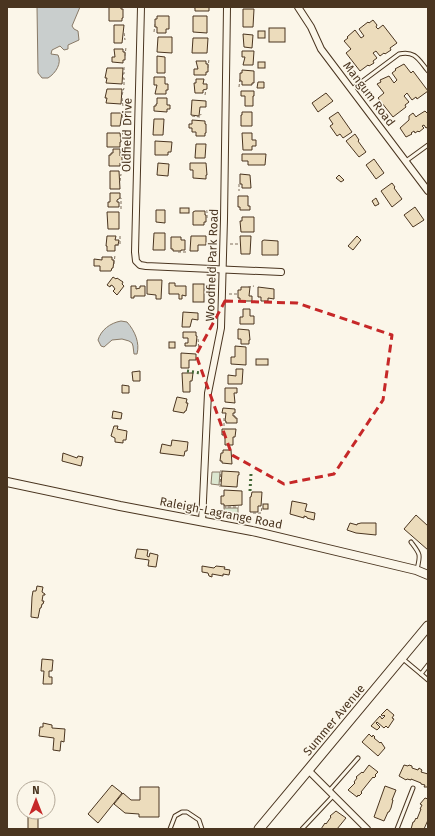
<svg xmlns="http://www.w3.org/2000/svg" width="435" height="836" viewBox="0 0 435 836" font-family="'Fira Sans',sans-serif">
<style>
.green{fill:#dce7d0;stroke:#887966}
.water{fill:#c9cecd;stroke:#887966}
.building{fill:#ecdcbc;stroke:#4a3520}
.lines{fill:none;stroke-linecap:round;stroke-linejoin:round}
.service-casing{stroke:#4a3520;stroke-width:5}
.minor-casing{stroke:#4a3520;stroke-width:8}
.secondary-casing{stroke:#4a3520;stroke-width:10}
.primary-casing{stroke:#4a3520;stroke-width:11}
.path{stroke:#7f6f5c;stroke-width:1;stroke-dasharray:3 2;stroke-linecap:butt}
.service{stroke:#fbf6e9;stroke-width:3}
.minor{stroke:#fbf6e9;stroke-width:6}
.secondary{stroke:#fbf6e9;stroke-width:8}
.primary{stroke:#fbf6e9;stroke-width:9}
.hedge{stroke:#436837;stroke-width:3;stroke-dasharray:2 3;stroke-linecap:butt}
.marked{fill:none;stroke:#c62828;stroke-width:3;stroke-dasharray:8 5;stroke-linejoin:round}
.labels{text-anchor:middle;stroke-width:3;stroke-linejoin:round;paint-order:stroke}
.street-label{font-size:12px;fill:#4a3520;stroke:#fbf6e9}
</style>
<rect width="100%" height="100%" fill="#fbf6e9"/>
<g class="green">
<polygon points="212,472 220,472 219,485 211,484"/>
<polygon points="224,508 238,508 238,518 224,515"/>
</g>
<g class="water">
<path d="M37,7H80L72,26L74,29L78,31L79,40L68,45V49L64,50L60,46L52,50L51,54L58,55C62,63 56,73 48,78H42L38,73Z"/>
<path d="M121,321L127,322C135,331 140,343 137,354H134L133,346L132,343L129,341L122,339L112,340L104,347L101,346L98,340C101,330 110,323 121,321Z"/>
</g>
<g class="building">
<polygon points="109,7 121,7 121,9 123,9 123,18 122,18 122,21 109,21"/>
<polygon points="193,7 209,7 209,11 195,11 195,8"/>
<polygon points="243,9 254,9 253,27 243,27"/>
<polygon points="157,16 169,16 169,29 166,29 166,33 157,33 157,27 155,27 155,19 157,19"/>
<polygon points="193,16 207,16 207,33 193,32"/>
<polygon points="373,20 377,25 376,27 378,29 383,25 397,43 390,48 391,50 385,54 384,53 380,56 376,51 373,53 377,58 373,61 374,63 369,66 368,65 360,71 346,53 351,49 344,41 348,38 347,37 355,30 361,38 364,36 359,29 368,22 369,23"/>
<polygon points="114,25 124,25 122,43 114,43"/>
<rect x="269" y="28" width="16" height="14"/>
<rect x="258" y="31" width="7" height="7"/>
<polygon points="243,34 253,35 252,48 244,47"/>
<polygon points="158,37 172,37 172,53 157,52"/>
<polygon points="193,38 208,38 207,53 192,53"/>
<polygon points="114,49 123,49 123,52 125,52 125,60 123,60 123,63 112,62 112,57 115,57"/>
<polygon points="242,51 254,51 253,65 243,65 245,57 242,57"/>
<polygon points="157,56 165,57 165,73 157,73"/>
<polygon points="196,61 206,61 206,64 208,64 208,72 206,72 206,75 194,75 194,69 198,69"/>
<rect x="258" y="62" width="7" height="6"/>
<polygon points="404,64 411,73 413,71 428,91 417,99 416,97 412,100 407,93 404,96 409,102 405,105 406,107 393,117 378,98 384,93 377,84 381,82 380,80 389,76 394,83 397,80 392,73 396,70 395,69"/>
<polygon points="107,68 123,68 122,84 106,83 107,78 105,78"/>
<polygon points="242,70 254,71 254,83 252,83 252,85 242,85 242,81 240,81 240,73 242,73"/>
<polygon points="154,77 165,77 165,84 168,84 168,90 166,90 166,94 155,94 157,85 154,85"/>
<polygon points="196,79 204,79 203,84 207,84 207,89 203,90 203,93 195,93 194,83 196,83"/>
<polygon points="258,82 264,82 264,88 257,88"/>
<polygon points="107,89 122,89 121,104 106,103 107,98 105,98"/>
<polygon points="241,91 254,91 254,96 253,96 253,106 245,106 245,96 241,96"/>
<polygon points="326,93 333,101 318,112 312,103"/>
<polygon points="157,98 167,98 167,105 170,105 170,109 167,109 167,112 154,111 154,106 156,106 156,104 157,104"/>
<polygon points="192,100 206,101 206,107 200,107 199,116 191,115"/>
<polygon points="425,111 427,113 428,112 428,127 426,128 424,125 422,126 424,128 419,132 418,131 415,133 414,131 411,133 412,134 406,137 400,128 409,120 409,116 413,113 416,117 417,116"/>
<polygon points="242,112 252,112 252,126 241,126 241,115 242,115"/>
<polygon points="338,112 352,132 343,138 340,134 337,136 330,126 333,124 329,118"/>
<polygon points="111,113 122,113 120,126 111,126"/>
<polygon points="154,119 164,119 163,135 153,135"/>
<polygon points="192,120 205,121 205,124 206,124 206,133 205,133 205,136 196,136 196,132 192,132 192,128 189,128 189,124 192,124"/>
<polygon points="107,133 120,133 121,142 120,142 120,147 107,147"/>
<polygon points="242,133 252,133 252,140 256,140 256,146 252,146 252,150 243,150"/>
<polygon points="355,134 359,140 358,141 366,152 359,157 346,141"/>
<polygon points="155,141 172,142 171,152 168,152 168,155 155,155"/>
<polygon points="196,144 206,144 205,158 195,158"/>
<polygon points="113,149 120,149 120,156 122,156 122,163 120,163 120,166 109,166 109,155 111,155 111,153 113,153"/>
<polygon points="242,154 266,154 265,165 248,165 248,161 242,161"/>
<polygon points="374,159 384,173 376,179 366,165"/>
<polygon points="158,163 169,164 168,176 157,175"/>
<polygon points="190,163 206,163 207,175 206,175 206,179 193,178 193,170 190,170"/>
<polygon points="110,171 119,171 120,189 110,189"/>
<polygon points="240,174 250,175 251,188 242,188 242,184 240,184"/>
<polygon points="339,175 344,180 341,182 336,178"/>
<polygon points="392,183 395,187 394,188 402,199 392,207 381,191"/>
<polygon points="110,193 120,193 120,198 117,200 117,202 119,202 119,207 108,207 108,202 110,202"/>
<polygon points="238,196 248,196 248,206 250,206 250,210 240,210 240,207 238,207"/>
<polygon points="376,198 379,204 375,206 372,201"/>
<polygon points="415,207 424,220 413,227 404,215"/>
<rect x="180" y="208" width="9" height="5"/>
<polygon points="156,210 165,210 165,223 156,222"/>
<polygon points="195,211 205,211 205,215 206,215 206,222 204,222 204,225 193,225 193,212"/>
<polygon points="107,212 119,212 119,229 108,229"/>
<polygon points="242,217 254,217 254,232 241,232 240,221 242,221"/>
<polygon points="154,233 165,233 165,250 153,250"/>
<polygon points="107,236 116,236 115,240 119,240 118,245 115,245 115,251 107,251 107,246 106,246"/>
<polygon points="191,236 206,236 206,245 198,245 198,251 190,251"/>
<polygon points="240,236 251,236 250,254 241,254"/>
<polygon points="357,236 361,240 353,250 348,246"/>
<polygon points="171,237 181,237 181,240 185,240 185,250 181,250 181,251 173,251 173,249 171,249"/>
<polygon points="264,240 278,241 278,255 262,255 262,241"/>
<polygon points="102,257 112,257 112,260 114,260 113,268 112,268 111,271 100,271 100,266 94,266 94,259 102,260"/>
<polygon points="113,277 116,279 117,278 123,282 122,284 124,286 117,295 113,291 115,289 113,286 111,285 110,287 107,285"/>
<polygon points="147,280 162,280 161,299 156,299 156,295 147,294"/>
<polygon points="169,283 175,283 175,286 186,286 186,296 182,295 182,299 179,299 179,294 169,294"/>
<rect x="193" y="284" width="11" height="18"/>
<polygon points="131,286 136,286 136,289 140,288 140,286 145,286 145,296 134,296 134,298 131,298"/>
<polygon points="241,287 250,287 249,296 252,296 252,301 240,301 240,298 238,298 238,290 241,290"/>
<polygon points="258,287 274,289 274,299 268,298 268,301 261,301 261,297 258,297"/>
<polygon points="243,309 250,309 250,316 254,316 254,324 240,324 240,317 243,317"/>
<polygon points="183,312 198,313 198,320 192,319 190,327 182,327"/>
<polygon points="238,329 249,330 250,340 249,340 249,344 241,344 241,339 238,339"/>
<polygon points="183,332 196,332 196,336 197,336 196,346 185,346 185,343 188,343 188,338 183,338"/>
<rect x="169" y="342" width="6" height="6"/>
<polygon points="235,346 246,347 246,365 231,364 231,357 235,357"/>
<polygon points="181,353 196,354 196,360 189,360 189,368 181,368"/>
<rect x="256" y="359" width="12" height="6"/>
<polygon points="236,369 243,369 242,384 228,384 228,375 236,376"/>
<polygon points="140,371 140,381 133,381 132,372"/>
<polygon points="182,373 193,373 192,381 190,381 190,392 183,392"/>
<polygon points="122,385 129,386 129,393 122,393"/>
<polygon points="225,388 237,388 237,393 234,393 235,403 225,402"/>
<polygon points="177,397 187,399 186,403 188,403 186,411 185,411 184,413 173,411"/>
<polygon points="223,408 235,409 235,413 233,413 233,416 235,416 235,418 237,418 237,423 226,423 226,421 225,421 226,413 222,413"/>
<polygon points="113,411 122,413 121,419 112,418"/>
<polygon points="114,426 118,426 117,429 127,431 126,440 123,440 123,443 115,442 115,438 111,436"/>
<polygon points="222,429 236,429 235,437 233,437 233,445 225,445 225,435 222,435"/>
<polygon points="172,440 188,442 187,451 185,451 184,456 160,453 162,444 171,446"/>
<polygon points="223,450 231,450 232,464 222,463 222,461 220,461 221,453 223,453"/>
<polygon points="63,453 77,458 78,456 83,457 81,466 62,461"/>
<polygon points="222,471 239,472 239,475 238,475 237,487 221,486"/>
<polygon points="224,490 242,491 242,505 224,506 224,504 221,504 221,496 224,496"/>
<polygon points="252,492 262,492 261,506 258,506 258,512 250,512 250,497 251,497"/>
<polygon points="292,501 307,504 305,511 315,513 314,520 307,518 307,517 304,516 304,518 290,514"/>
<rect x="263" y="504" width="5" height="5"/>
<polygon points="416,515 428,526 428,550 404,529"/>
<polygon points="350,523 357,525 357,524 361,523 376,523 376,535 356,533 347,530"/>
<polygon points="137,549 148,550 147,556 149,557 150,553 158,555 156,567 148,566 149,560 135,558"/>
<polygon points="202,566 214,568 216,566 225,567 224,569 230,570 229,575 223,574 223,576 212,574 212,577 209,576 208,573 202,572"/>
<polygon points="37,586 43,587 42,592 45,594 45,595 43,595 42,601 44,601 43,604 42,604 41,608 40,608 38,618 31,617 32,597 33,591 36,591"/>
<polygon points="42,659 53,660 52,671 49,671 49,677 52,677 52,684 43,684 44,671 41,671"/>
<polygon points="387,709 394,715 392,718 394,719 388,728 386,726 384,728 377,722 376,723 380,727 377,730 371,726 380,716 382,719 385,716 384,715 383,716 381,715"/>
<polygon points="43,723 52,725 52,728 65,729 64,742 61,741 60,751 53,750 54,738 39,736 40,727 43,727"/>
<polygon points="369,734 372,737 373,735 375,737 374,738 380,743 381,742 385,748 378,756 362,742"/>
<polygon points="369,765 378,772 375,775 376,776 374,778 373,777 361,792 362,793 359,796 358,795 357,797 348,790 355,783 354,782 357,778 356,777 362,772 363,773"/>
<polygon points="404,765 408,766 409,765 412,766 412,768 418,770 419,768 422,770 421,772 428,774 428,787 424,787 425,785 421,784 421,783 411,779 411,780 407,779 406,780 399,776"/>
<polygon points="112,785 122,793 98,823 88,814"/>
<polygon points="385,786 396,790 392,800 393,800 391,808 389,812 388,812 384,821 374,817"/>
<polygon points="140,787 159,787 159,817 139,817 139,814 125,813 114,804 123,793 131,800 140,800"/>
<polygon points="425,798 428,799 428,820 424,829 411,829 413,822 414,822 416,818 417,819 421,809 420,809 422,805 420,804"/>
<polygon points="336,811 346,818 337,829 321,829 325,823 326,824 331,817 330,816"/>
<rect x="28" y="817" width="10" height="12"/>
</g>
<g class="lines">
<g class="service-casing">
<g id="service">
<path d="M352,89L399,54C415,50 419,60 428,71"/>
<polyline points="406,161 428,145"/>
<path d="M411,542C420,554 421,554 417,569"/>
<polyline points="403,659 421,674 428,665"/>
<polyline points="421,674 428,680"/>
<polyline points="329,791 358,758"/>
<polyline points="170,829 175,816 182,812 187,812 199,820 202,829"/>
<polyline points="302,829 334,795"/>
<polyline points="397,829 413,788"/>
</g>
</g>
<g class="minor-casing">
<g id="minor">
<polyline points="141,7 135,252 136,261 140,265 146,266 281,272"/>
<polyline points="298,7 311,27 321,49 428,191"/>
<polyline points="202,522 208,393 221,328 224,219 227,7"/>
<polyline points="308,770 367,829"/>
</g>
</g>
<g class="secondary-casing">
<polyline id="secondary" points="7,482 120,506 252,531 416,570 428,575"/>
</g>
<g class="primary-casing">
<polyline id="primary" points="259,829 428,626"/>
</g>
<g class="path">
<polyline points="154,32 155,23"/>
<polyline points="124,33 125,40"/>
<polyline points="125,56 126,47"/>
<polyline points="208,68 209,59"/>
<polyline points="123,74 124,74 124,67"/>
<polyline points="123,78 124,78 124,85"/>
<polyline points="239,87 240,77"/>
<polyline points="122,95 124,88"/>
<polyline points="205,95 206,89"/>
<polyline points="122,98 123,106"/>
<polyline points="192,116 200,117 201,114"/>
<polyline points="122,118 123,111"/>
<polyline points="121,139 122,138 123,132"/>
<polyline points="120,181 121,174"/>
<polyline points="239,184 239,191"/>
<polyline points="119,198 121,198 121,209"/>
<polyline points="207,218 207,210"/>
<polyline points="230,244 239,244"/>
<polyline points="116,245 120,245 120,234"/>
<polyline points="178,252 187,252"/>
<polyline points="114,264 115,255"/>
<polyline points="248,287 254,286"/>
<polyline points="229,294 238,294"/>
<polyline points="198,339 199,349"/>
<polyline points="224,426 224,418"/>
<polyline points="220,487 221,470"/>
<polyline points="223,507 239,507"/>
<polyline points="253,513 261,513 262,507"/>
</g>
<use href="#service" class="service"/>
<use href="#minor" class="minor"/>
<use href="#secondary" class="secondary"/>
<use href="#primary" class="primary"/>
<g class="hedge">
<polyline points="187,371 201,373"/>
<polyline points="250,491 251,474"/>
</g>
</g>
<path class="marked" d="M225,301L297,303L392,335L383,400L334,474L284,484L232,455L196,355Z"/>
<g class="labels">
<g class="street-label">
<text transform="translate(369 94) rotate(53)" y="4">Mangum Road</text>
<text transform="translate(127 135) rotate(-89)" y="4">Oldfield Drive</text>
<text transform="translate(212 265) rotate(-88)" y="4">Woodfield Park Road</text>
<text transform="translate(221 513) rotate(11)" y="4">Raleigh-Lagrange Road</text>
<text transform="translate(334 720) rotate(-50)" y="4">Summer Avenue</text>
</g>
</g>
<rect width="435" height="836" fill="none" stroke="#4a3520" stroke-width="16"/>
<g transform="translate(36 800)"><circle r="19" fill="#fbf6e9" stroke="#b4a999"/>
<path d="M0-3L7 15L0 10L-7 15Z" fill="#c62828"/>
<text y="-6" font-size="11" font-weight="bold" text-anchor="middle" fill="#4a3520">N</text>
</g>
</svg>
